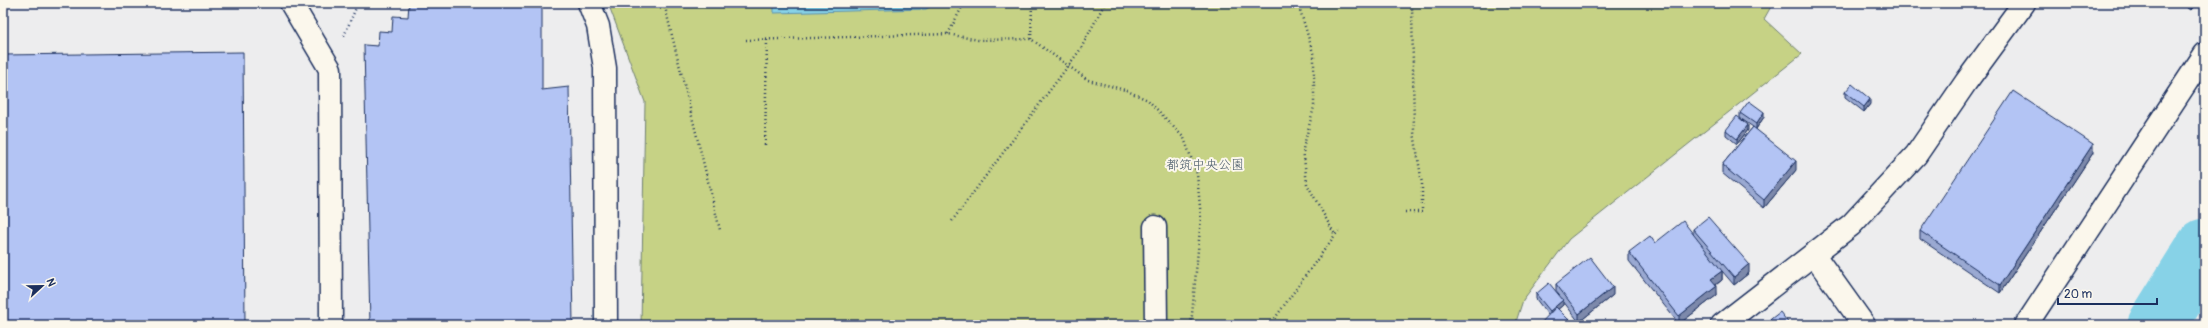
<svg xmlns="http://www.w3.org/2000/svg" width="2208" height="328" viewBox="0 0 2208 328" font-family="Pangolin,'Klee One',sans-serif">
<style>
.green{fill:#c6d285;stroke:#708072}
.water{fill:#87d2e7;stroke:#5c91b0}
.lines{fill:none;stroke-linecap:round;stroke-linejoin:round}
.river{stroke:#87d2e7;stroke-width:59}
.minor-casing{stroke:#1b2f5e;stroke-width:25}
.path{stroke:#1b2f5e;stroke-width:2.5;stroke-dasharray:1 3;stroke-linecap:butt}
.minor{stroke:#fbf7ec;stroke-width:22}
.path-bridge{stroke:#1b2f5e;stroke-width:2.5;stroke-dasharray:1 3;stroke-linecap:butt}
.wall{fill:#9aa9d2;stroke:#1b2f5e}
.shaded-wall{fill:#7d89ab;stroke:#1b2f5e}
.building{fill:#b3c4f4;stroke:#1b2f5e}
.labels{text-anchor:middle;stroke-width:4;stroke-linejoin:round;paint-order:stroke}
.park-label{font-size:13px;fill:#465868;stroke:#fbf7ec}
</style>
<rect width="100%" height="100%" fill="#ededee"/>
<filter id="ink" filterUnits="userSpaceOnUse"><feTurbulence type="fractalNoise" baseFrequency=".025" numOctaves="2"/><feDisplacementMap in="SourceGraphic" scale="8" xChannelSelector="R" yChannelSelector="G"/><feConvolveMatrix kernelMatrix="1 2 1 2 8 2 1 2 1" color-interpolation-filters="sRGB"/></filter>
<g filter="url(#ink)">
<polygon class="green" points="608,3 1773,3 1764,19 1802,54 1569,239 1523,300 1515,325 641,325 645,102"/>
<polygon class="water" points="774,3 937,3 926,9 774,13"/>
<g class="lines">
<polyline class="river" points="2157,325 2205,248"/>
<g class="minor-casing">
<g id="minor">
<polyline points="291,3 330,69 331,325"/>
<polyline points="589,3 598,26 605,68 606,325"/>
<polyline points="1155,227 1156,325"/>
<polyline points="1814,255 1864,325"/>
<polyline points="1722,325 1851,225 1916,155 1966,82 2024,3"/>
<polyline points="2026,325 2205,54"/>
</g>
</g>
<g class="path">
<polyline points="664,3 720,230"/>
<polyline points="1298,3 1314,56 1314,107 1303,149 1307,184 1335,235"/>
<polyline points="948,34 964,3"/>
<polyline points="344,36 358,3"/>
<polyline points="1031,39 1032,3"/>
<polyline points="746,40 948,34 978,40 1031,39 1088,80 1125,90 1148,100 1184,138 1197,174 1201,218 1191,325"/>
<polyline points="765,145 767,40"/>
<polyline points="1405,212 1422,212 1422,184 1414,132 1412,3"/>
<polyline points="1270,325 1335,235 1341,229"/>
</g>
<use href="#minor" class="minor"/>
<polyline class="path-bridge" points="952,221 1080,50 1105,3"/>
</g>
<g class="wall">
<polygon points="2181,3 2196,3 2191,10"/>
<polygon points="1845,92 1870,104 1864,112 1845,97"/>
<polygon points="1740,113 1764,117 1756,129 1796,170 1764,208 1722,173 1722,165 1753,127 1740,118"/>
<polygon points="1726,130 1748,130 1737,144 1726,135"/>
<polygon points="2093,153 2000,293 1920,239 1920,231"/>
<polygon points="1693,229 1749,273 1734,285 1722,271 1722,280 1716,285 1717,295 1679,324 1629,261 1629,252 1655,243 1693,234"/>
<polygon points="1556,284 1613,295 1579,322 1563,301 1563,305 1558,309 1569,325 1548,315 1536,299 1536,294 1556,292"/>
</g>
<g class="shaded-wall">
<polygon points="2191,3 2196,3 2191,10"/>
<polygon points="1870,99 1870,104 1864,112 1864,107"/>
<polygon points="1764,112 1764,117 1756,129 1756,124"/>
<polygon points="1748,125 1748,130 1737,144 1737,139"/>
<polygon points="2093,144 2093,153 2000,293 2000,285"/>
<polygon points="1796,161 1796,170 1764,208 1764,200"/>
<polygon points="1749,264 1749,273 1734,285 1734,277"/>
<polygon points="1722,271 1722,280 1711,288 1711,279"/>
<polygon points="1717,286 1717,295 1679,324 1679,316"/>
<polygon points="1613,287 1613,295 1579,322 1579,314"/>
<polygon points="1563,300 1563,305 1550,316 1550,311"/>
<polygon points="1569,320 1569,325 1564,325"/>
</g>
<g class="building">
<polygon points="409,3 542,3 542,90 569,87 573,325 370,325 364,45 378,46 379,31 392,32 393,16 408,17"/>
<polygon points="243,52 245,325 3,325 3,55"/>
<polygon points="1852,84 1870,99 1864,107 1845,92"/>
<polygon points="2013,91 2093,144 2000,285 1920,231"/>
<polygon points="1749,101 1764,112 1756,124 1740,113"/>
<polygon points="1737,116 1748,125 1737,139 1726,130"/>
<polygon points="1753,127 1796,161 1764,200 1722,165"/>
<polygon points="1708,217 1749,264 1734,277 1693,229"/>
<polygon points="1683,221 1722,271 1711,279 1717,286 1679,316 1629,252 1650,236 1655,243"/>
<polygon points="1590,257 1613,287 1579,314 1556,284"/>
<polygon points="1549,283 1563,300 1550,311 1536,294"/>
<polygon points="1556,307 1569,320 1564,325 1539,325"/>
<polygon points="1780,312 1790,325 1763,325"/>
</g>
</g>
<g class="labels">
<g class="park-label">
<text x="1205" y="169">都筑中央公園</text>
</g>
</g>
<rect width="2208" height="328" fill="none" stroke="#fbf7ec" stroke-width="16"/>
<rect x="8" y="8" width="2192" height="312" fill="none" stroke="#1b2f5e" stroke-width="1.5" filter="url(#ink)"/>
<g transform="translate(42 286) rotate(68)" stroke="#fbf7ec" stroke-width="3" paint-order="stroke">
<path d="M0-3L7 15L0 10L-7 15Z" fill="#1b2f5e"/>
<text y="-6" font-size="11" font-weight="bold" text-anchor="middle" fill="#1b2f5e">N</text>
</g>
<path d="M2058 298v6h99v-6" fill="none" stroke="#1b2f5e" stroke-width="2"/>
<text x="2064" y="298" font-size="12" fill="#1b2f5e" stroke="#fbf7ec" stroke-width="3" paint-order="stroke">20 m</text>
</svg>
